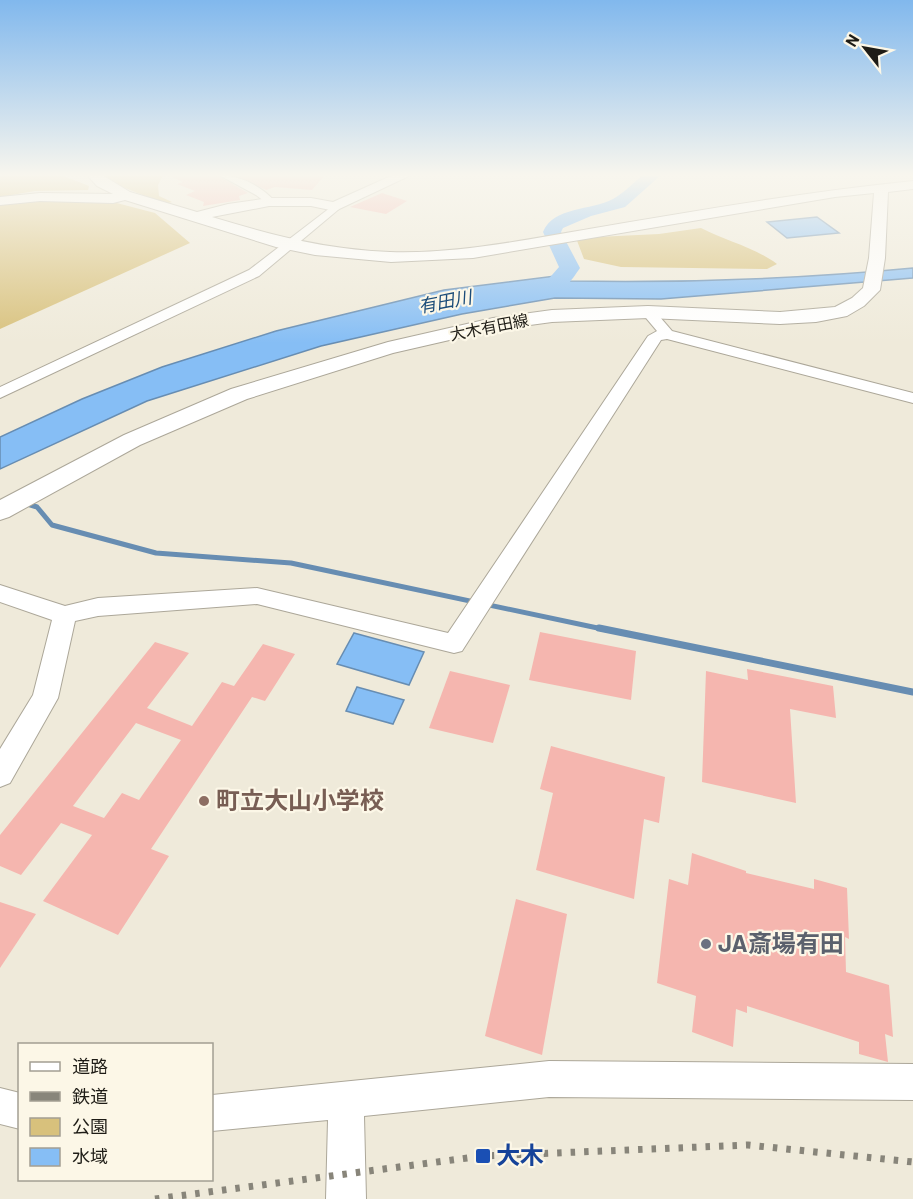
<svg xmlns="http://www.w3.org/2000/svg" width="913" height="1199" viewBox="0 0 913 1199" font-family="Barlow,'Noto Sans JP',sans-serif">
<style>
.green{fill:#d8c17c}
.water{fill:#86bef5;stroke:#678db2;stroke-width:1.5}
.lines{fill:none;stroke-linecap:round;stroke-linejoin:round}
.stream-far1{stroke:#678db2;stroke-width:5}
.stream{stroke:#678db2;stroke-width:7}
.river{fill:#86bef5;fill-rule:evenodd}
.building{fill:#f5b6af;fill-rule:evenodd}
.minor-casing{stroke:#aca799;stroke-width:2}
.major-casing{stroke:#aca799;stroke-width:2}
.minor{fill:#fff;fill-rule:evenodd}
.major{fill:#fff;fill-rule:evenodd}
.rail{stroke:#88857a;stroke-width:7;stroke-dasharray:4.5 9;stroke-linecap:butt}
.education-dot{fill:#8d6e63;stroke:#fcf7e7;stroke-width:2}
.worship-dot{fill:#6b7280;stroke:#fcf7e7;stroke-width:2}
.transit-dot{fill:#1a4fb4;stroke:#fcf7e7;stroke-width:2}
.labels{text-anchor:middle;stroke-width:4.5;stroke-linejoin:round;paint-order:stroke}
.far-street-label{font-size:16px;fill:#1e1c16;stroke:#fcf7e7}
.far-water-label{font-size:18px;font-style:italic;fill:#1b4c79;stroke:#fcf7e7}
.near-education-label{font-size:24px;font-weight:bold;fill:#785e54;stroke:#fcf7e7;text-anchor:start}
.near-worship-label{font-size:24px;font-weight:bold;fill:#5b616d;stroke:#fcf7e7;text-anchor:start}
.near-transit-label{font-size:24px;font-weight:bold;fill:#164399;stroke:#fcf7e7;text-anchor:start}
</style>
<rect width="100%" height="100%" fill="#efeada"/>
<g class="green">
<polygon points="2,175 61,175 89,186 88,190 35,191 0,197 0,177"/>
<polygon points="103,175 163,175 158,185 159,196 172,202 165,204 110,182"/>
<polygon points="13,201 109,201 155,213 190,243 0,329 0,203"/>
<path d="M701,228C726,241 754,247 777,264L767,269L621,267L584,259L576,238L659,234Z"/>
</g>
<g class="water">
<polygon points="817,217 839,233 787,238 767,222"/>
<path d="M913,268V278L661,299L555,298L462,314L321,346L147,401L0,469V437L82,399L162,367L276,331L444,290L563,275L569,281C684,283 798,279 913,268Z"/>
<polygon points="354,633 424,652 409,685 337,664"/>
<polygon points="357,687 404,700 393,724 346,711"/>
</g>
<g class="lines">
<polyline class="stream-far1" points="24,503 37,507 52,525 156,553 291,563 607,630"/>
<polyline class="stream" points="599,628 913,692"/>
<path class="river" d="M643,175H661L625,207L591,216L563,228L561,232L580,268C571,281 559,300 541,296L538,291L559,267L543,232C554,206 591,211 613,199C624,193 633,183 643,175Z"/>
</g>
<g class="building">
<polygon points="168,175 217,175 248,193 239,196 240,200 203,206 204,202 186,195 195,191 177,184 183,182"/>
<polygon points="236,175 325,175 312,190 275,187 266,190"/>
<polygon points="382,193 407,201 386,214 350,207"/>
<polygon points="540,632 636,651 631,700 529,680"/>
<path d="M155,642L189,653L147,708L192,726L222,682L234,686L263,644L295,654L265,701L252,697L151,849L169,856L118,935L43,901L92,835L61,823L21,875L0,866V835ZM136,723L181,740L139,800L122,793L104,818L73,806Z"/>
<polygon points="747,669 833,686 836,718 790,709 796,803 702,782 706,671 748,680"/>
<polygon points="450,671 510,685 493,743 429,728"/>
<polygon points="551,746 665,777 659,823 644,819 634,899 536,870 553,793 540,789"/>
<polygon points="692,853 746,871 746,873 814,889 814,879 847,888 849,939 845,937 846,972 889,985 893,1037 885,1034 888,1062 859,1054 859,1042 747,1006 747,1013 736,1009 733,1047 692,1032 696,996 657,983 669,879 688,885"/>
<polygon points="516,899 567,914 542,1055 485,1036"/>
<polygon points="0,902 36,914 0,968"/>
</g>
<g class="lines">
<g class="minor-casing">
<g id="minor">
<path d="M219,175C239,175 262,186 275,202L269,205L256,195Z"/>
<polygon points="335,204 339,205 339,209 259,276 0,398 0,387 249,270"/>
<polygon points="648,308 653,309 672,331 913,393 913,403 667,339 661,340 462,651 454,653 257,604 98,616 75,621 58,698 10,783 0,787 0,749 33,695 52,620 0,602 0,585 65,606 98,598 257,588 448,633 648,336 657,331 641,312"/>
<polygon points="549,1061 913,1064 913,1100 549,1097 364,1116 366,1199 326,1199 328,1120 212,1131 212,1095"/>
<polygon points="0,1088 20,1093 20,1129 0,1124"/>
</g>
</g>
<g class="major-casing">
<path id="major" d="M87,175H102L130,192L197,212L228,204L269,198H311L333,202L393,175H411L335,211L311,206H269L212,217C271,235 328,250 390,252C457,254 524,240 589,229C697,211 804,192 913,181V189L888,192L885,258L880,290L864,306L847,316L816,322L780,324L648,318L552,322L493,330L393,353L247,399L140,445L9,517L0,520V500L124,435L231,389L388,342L493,318L552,310L648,306L780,312L835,307L852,298L863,288L869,258L874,193L835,197L473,258L391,262L315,255L276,247L125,200L113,203L40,201L0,205V197L40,193L113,194L97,186Z"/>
</g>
<use href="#minor" class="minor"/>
<use href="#major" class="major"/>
<polyline class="rail" points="155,1199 483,1156 748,1145 913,1162"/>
</g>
<linearGradient id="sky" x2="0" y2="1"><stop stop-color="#81b8ed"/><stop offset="0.51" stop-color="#f8f6ee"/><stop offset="1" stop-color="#f8f6ee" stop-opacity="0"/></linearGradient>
<rect width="913" height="343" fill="url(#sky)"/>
<circle class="education-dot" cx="204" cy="801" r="6"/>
<circle class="worship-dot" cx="706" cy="944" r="6"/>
<rect class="transit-dot" x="475" y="1148" width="16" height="16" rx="3"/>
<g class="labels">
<g class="far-street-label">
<text transform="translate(489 327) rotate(-11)" y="6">大木有田線</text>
</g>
<g class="far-water-label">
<text transform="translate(445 302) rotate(-11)" y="6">有田川</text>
</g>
<g class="near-education-label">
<text x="216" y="809">町立大山小学校</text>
</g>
<g class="near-worship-label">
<text x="718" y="952">JA斎場有田</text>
</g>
<g class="near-transit-label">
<text x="496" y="1164">大木</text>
</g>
</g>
<rect x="18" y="1043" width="195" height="138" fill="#fcf7e7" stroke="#a39f93" stroke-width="1.5"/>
<rect x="30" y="1062" width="30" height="9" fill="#ffffff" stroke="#a39f93" stroke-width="1.5"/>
<text x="72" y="1073" font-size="18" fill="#1e1c16">道路</text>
<rect x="30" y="1092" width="30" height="9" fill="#88857a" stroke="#a39f93" stroke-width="1.5"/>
<text x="72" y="1103" font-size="18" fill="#1e1c16">鉄道</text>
<rect x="30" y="1118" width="30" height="18" fill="#d8c17c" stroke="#a39f93" stroke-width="1.5"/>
<text x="72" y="1133" font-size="18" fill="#1e1c16">公園</text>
<rect x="30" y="1148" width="30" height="18" fill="#86bef5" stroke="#a39f93" stroke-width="1.5"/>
<text x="72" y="1163" font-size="18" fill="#1e1c16">水域</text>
<g transform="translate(865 48) rotate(301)" stroke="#fcf7e7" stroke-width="4.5" paint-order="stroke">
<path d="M0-4.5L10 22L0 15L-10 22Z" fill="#1e1c16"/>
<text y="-9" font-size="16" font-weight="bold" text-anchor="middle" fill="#1e1c16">N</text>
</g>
</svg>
